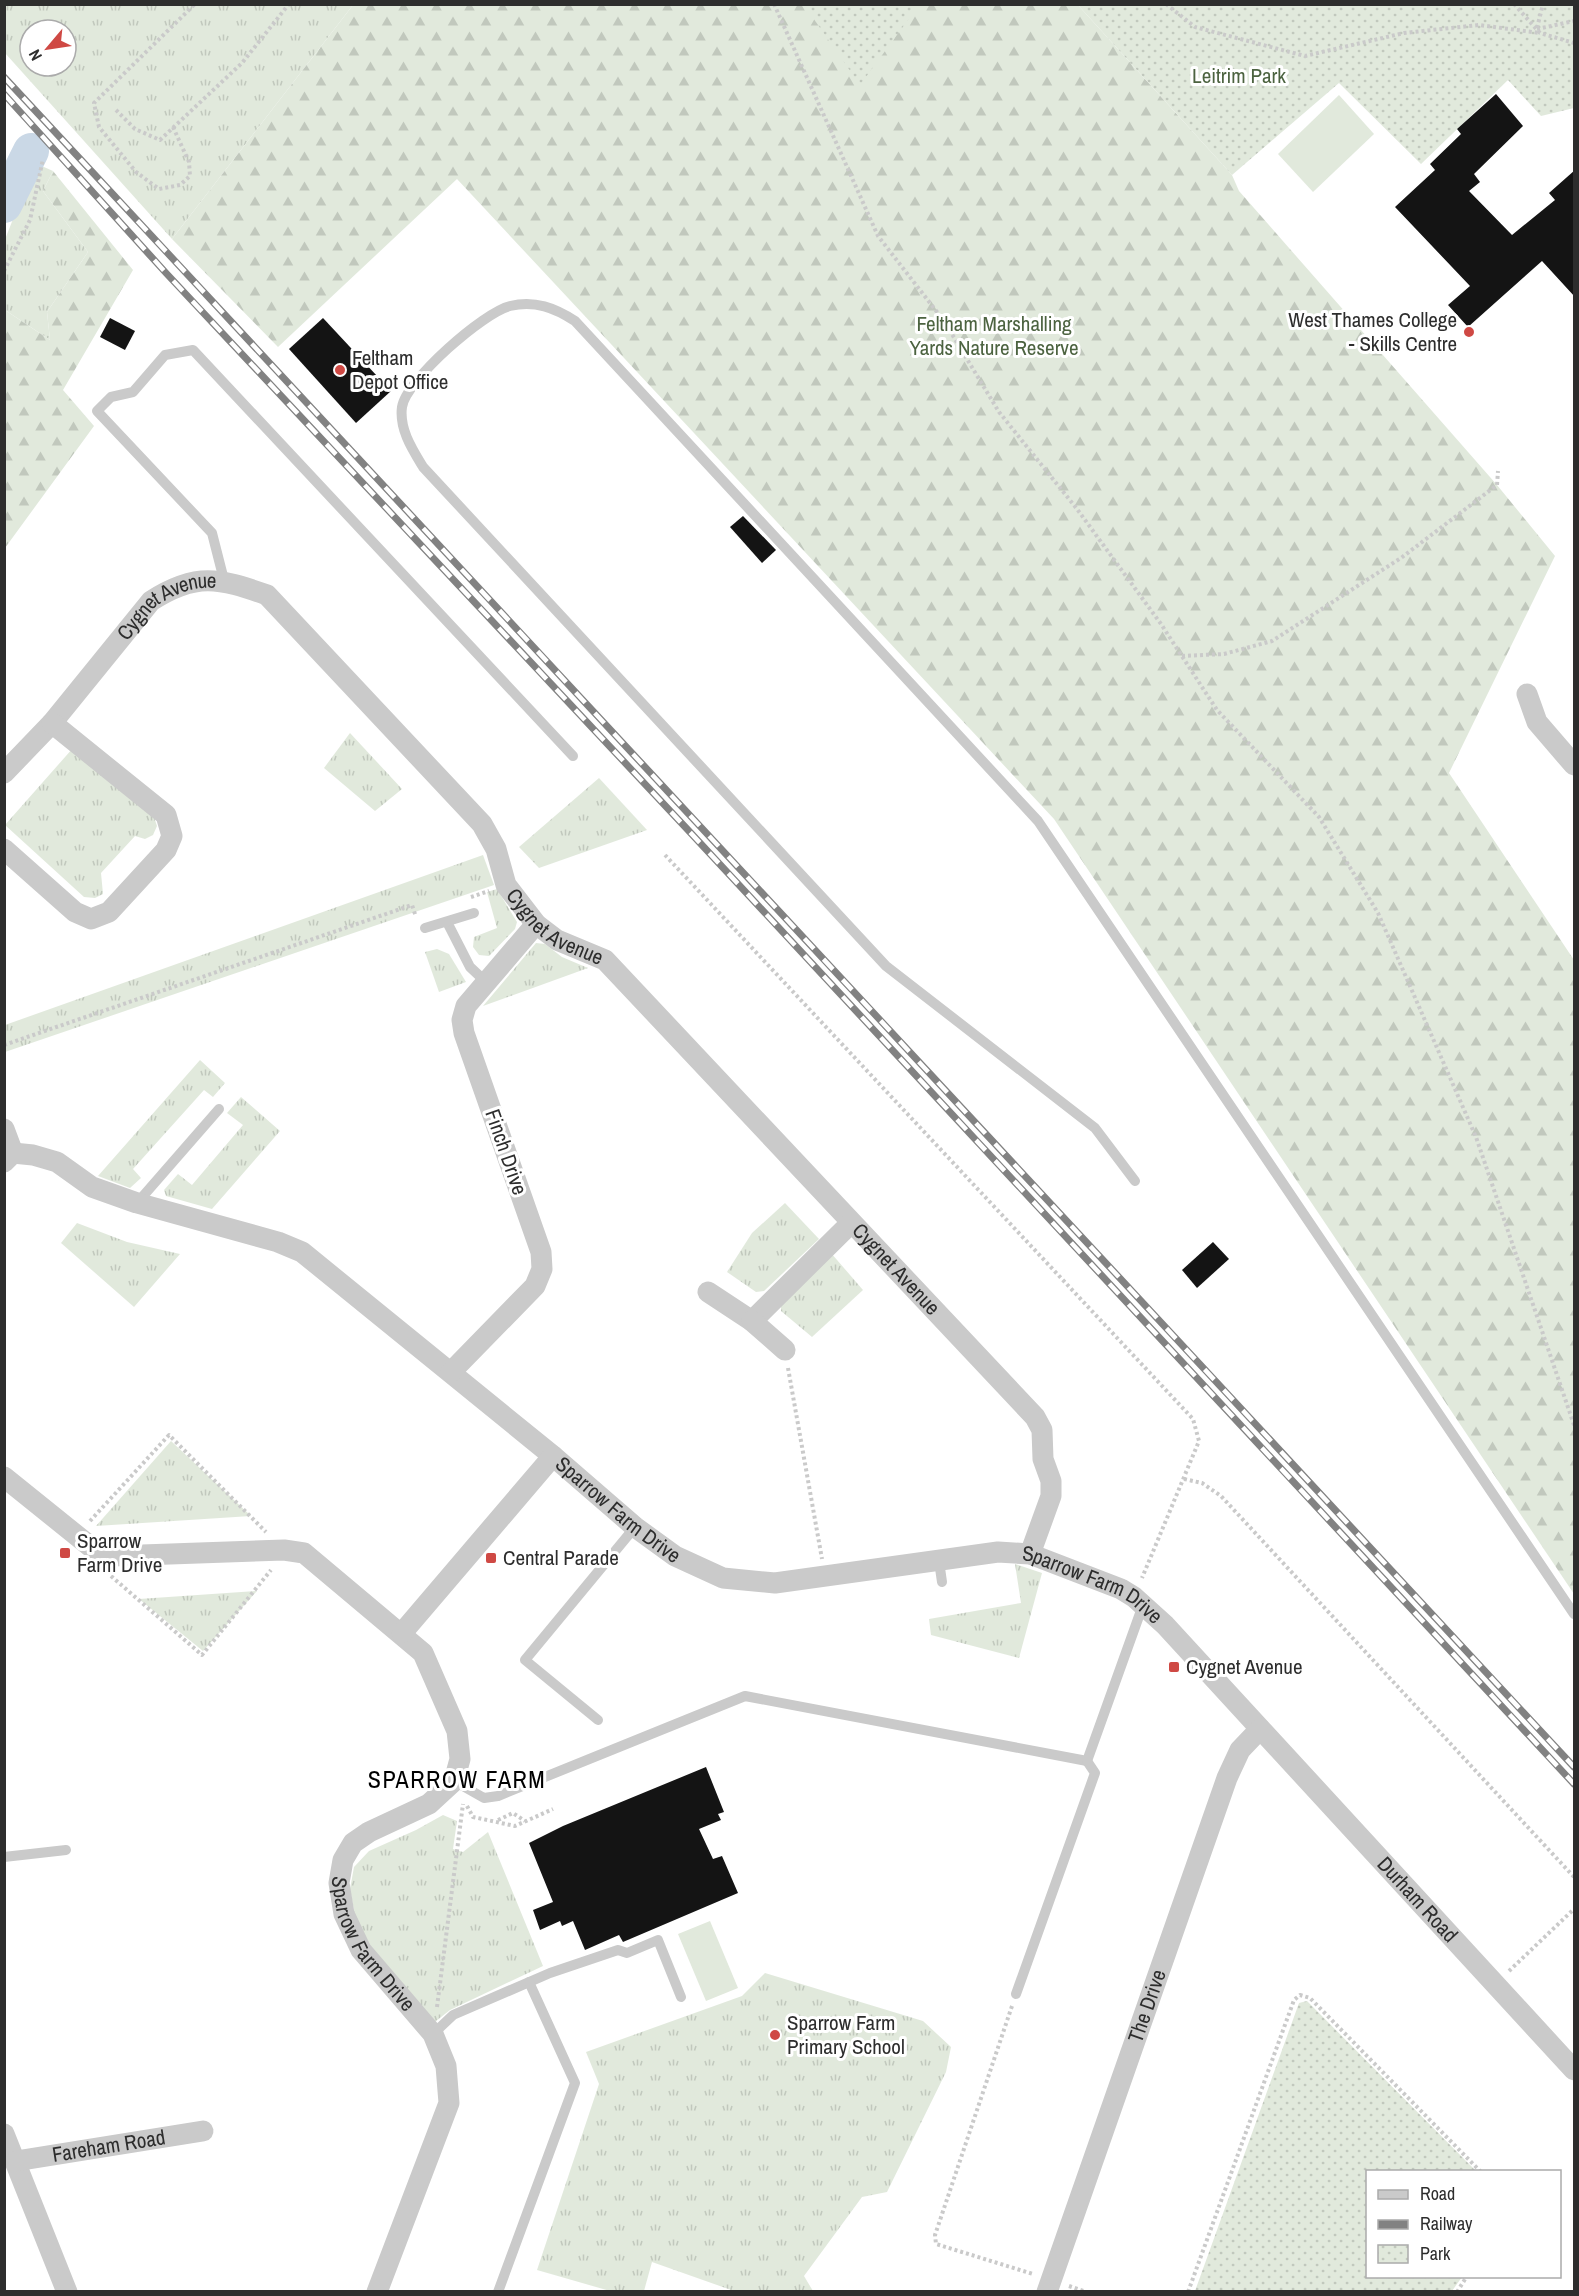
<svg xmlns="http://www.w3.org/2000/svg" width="1579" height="2296" viewBox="0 0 1579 2296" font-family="'Archivo Narrow',sans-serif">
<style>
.grass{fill:url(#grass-tufts);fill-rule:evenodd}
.forest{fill:url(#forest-firs)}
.park{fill:url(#park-dots)}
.pitch{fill:#e1e9dc}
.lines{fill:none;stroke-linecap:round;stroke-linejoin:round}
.river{stroke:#cad8e6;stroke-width:36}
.building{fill:#141414}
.path{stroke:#cacaca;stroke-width:4;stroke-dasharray:3 3;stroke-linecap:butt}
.service{stroke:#cacaca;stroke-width:10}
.minor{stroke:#cacaca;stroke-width:21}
.rail-casing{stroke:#828282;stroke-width:7}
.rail{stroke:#fff;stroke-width:4.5;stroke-dasharray:14;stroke-linecap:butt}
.poi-dot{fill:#cf4944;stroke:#fff;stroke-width:2}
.labels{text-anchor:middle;stroke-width:6;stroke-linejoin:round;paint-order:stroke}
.park-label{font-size:21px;fill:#4c6340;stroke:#fff}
.poi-label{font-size:21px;fill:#2d2d2d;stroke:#fff;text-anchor:start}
.street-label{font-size:21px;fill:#2d2d2d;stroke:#fff}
.quarter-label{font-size:24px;letter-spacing:1.5px;fill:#000;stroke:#fff}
</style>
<defs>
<pattern id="grass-tufts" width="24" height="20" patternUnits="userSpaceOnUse" patternTransform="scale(1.5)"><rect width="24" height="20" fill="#e1e9dc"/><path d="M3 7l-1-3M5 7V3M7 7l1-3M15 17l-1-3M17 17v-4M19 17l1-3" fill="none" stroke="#c1c8bd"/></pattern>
<pattern id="forest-firs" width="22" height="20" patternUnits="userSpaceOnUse" patternTransform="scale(1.5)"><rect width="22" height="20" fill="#e1e9dc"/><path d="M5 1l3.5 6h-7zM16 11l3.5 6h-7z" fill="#c1c8bd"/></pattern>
<pattern id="park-dots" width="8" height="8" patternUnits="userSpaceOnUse" patternTransform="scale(1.5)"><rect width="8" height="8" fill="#e1e9dc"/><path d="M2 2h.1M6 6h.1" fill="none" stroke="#c1c8bd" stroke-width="1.8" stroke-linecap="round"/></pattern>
</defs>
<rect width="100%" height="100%" fill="#fff"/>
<g class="grass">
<path d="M4,5H353L172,239L5,53ZM30,30H66V66H30Z"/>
<polygon points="35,163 53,171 43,191 88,252 47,312 50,340 5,310 4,242"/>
<polygon points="350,733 402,789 375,811 324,768"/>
<polygon points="73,748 154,817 157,826 153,835 145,839 135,836 101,873 103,894 95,898 84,897 5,825"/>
<polygon points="599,778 647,830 539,868 519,847"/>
<polygon points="483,855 494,885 5,1052 5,1025"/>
<polygon points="497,889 517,922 515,929 489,956 479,955 473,947 474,937 497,928 487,892"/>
<polygon points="536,943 545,944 562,957 588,968 483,1006"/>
<polygon points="437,949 449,954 466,982 439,992 425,952"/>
<polygon points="200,1060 225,1083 213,1097 204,1090 133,1169 141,1178 130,1188 98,1176"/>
<polygon points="241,1097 280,1131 212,1209 166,1196 164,1190 178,1174 192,1185 243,1125 227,1113"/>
<polygon points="785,1203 819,1239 764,1291 756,1292 727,1272 752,1233"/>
<polygon points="77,1223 127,1242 180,1254 134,1307 61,1243"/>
<polygon points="831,1253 863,1290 812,1337 781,1311 781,1301"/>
<polygon points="171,1441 251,1516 96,1526"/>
<polygon points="1015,1564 1042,1573 1019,1658 931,1635 929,1619 1021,1603"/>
<polygon points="257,1591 203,1651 139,1599"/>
<polygon points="443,1815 457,1821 453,1849 463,1852 488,1832 543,1966 450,2010 431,2025 375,1960 356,1921 350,1889 354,1867 369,1851 416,1830"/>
<polygon points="765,1973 923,2021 951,2047 946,2072 887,2192 862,2197 804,2276 813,2291 734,2291 652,2262 644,2291 610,2291 537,2270 599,2084 586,2052 742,1996"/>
</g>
<g class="forest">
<polygon points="353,5 1078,5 1232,175 1239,191 1497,485 1555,556 1449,773 1574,960 1574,1594 1054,819 457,179 278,347 172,239"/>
<polygon points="53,171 133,270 63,390 94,426 5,548 5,310 50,340 47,312 88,252 43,191"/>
</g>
<g class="park">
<polygon points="804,5 919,5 860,85"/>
<polygon points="1078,5 1574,5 1574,108 1541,116 1508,80 1421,164 1339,83 1232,175"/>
<polygon points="1307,2001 1476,2171 1368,2172 1368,2276 1462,2277 1452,2291 1195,2291 1299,2003"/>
</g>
<g class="pitch">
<polygon points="1339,95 1374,134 1313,192 1278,154"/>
<polygon points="710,1921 738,1988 706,2001 678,1934"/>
</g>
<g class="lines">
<polyline class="river" points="4,205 31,151"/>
</g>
<g class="building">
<polygon points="1496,94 1523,126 1474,174 1480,182 1469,191 1512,235 1555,200 1549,193 1575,170 1575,297 1542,261 1468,327 1448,305 1470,286 1395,207 1435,170 1430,164 1461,134 1457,129"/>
<polygon points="110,318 135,331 125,350 100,337"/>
<polygon points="323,318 391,391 356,423 289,349"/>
<polygon points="743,516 776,550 762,563 730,527"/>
<polygon points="1213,1242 1229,1259 1197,1288 1182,1270"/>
<polygon points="706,1767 724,1812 718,1814 721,1820 699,1829 713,1859 722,1856 738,1893 623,1942 619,1935 585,1950 573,1921 562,1926 560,1921 540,1930 533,1910 553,1902 529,1843 563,1826"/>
</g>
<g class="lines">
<g class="path">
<polyline points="774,4 878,236 944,321 999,412 1077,509 1161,624 1217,710 1319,817 1378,913 1476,1137 1574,1425"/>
<polyline points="1166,4 1195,27 1305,56 1404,33 1479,25 1540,33"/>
<polyline points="1514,4 1540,33 1574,43"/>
<polyline points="1537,28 1543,4"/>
<polyline points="1537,29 1574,21"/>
<polyline points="116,110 135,129 160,140 242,63 289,4"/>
<polyline points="173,127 189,162 190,176 180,185 159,189 136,172 99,127 94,103 195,4"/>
<polyline points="4,271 30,220 43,159"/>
<polyline points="1182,656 1224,654 1272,641 1401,558 1497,485 1498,471"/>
<polyline points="665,855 1193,1419 1199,1441 1142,1578"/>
<polyline points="471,897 489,891"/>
<polyline points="4,1045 412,905 416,917"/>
<polyline points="788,1368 822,1559"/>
<polyline points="1184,1479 1202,1483 1221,1496 1574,1877"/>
<polyline points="90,1521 169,1435 266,1532"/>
<polyline points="111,1576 202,1655 271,1570"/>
<polyline points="467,1806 473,1817 515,1826 553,1809"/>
<polyline points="498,1820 513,1813 525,1821"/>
<polyline points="1509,1971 1574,1909"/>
<polyline points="1012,2006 935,2235 936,2244 1033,2274"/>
<polyline points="437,2007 463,1804"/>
<polyline points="1069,2286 1086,2292"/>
<polyline points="1188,2292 1294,2000 1300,1995 1310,1998 1481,2172"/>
<polyline points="1457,2292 1467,2276"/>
</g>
<g class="service">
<polyline points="224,580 212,533 97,411 111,397 133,392 165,355 193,350 573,756"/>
<polyline points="447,922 470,967 486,982"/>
<polyline points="425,928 474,913"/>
<path d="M1135,1181L1095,1128L886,966L423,467C412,449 399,429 402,407C406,380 484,312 510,306C535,300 555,308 575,321L1038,821L1574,1614"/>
<polyline points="137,1203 219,1109"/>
<polyline points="939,1561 942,1582"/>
<polyline points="598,1720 525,1660 635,1527"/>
<polyline points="454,1781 484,1798 498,1796 745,1696 1087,1761 1143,1605"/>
<polyline points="4,1857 66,1850"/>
<polyline points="1016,1994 1095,1773 1087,1761"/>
<polyline points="433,2034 453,2015 550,1973 618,1950 627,1953 658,1940 681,1997"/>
<polyline points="498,2292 575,2083 529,1982"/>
</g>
<g class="minor">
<polyline points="1527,694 1537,722 1574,765"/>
<path id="s1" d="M4,773L52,723L151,601C196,572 219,578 267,595L482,824L496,849L506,885L536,924L557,940L605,960L1035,1417L1042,1430L1043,1459L1051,1481V1496L1030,1554"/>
<polyline points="4,849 75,912 91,919 109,912 166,850 172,836 166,815 52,723"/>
<polyline points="4,1129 13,1153"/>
<path id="s2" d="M4,1162L13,1153L33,1155L57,1162L92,1187L137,1203L278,1242L302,1252L553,1456L635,1527L675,1556L723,1578L775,1583L998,1552L1030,1554L1121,1589L1134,1597L1165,1625L1574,2070"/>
<polyline points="708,1292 752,1321 851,1223"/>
<polyline points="752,1321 785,1350"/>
<polyline points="451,1372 535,1286 542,1269 541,1252 464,1033 462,1020 466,1006 536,924"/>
<path id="s3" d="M4,1477L96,1551L113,1556L284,1550L304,1553L423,1653L457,1731L460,1759L454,1781L429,1804L369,1832L353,1843L343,1860L339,1883L344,1914L361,1950L433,2034L446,2066L449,2103L377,2292"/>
<polyline points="402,1633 553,1456"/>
<polyline points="4,2134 67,2292"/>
<path id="s4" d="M16,2161L203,2131"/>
<path id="s5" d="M1047,2292L1227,1778L1240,1750L1260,1729"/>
</g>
<g class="rail-casing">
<g id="rail">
<polyline points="4,77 1574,1767"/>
<polyline points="4,94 166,273 688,830 1574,1784"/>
</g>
</g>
<use href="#rail" class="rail"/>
</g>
<g class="poi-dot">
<circle cx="1469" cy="332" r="6"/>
<circle cx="340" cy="370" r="6"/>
<rect x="59" y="1547" width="12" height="12" rx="3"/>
<rect x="485" y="1552" width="12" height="12" rx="3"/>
<rect x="1168" y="1661" width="12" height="12" rx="3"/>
<circle cx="775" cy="2035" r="6"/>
</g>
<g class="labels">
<g class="park-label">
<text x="1239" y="83">Leitrim Park</text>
<text x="994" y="331">Feltham Marshalling<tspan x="994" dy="24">Yards Nature Reserve</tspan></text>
</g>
<g class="poi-label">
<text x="1457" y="327" text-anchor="end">West Thames College<tspan x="1457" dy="24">- Skills Centre</tspan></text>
<text x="352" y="365">Feltham<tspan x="352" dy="24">Depot Office</tspan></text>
<text x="77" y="1548">Sparrow<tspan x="77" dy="24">Farm Drive</tspan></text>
<text x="503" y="1565">Central Parade</text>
<text x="1186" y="1674">Cygnet Avenue</text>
<text x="787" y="2030">Sparrow Farm<tspan x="787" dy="24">Primary School</tspan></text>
</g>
<g class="street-label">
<text dy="7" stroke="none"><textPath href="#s1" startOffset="238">Cygnet Avenue</textPath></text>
<text dy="7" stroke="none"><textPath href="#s1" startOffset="795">Cygnet Avenue</textPath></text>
<text transform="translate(506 1152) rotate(71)" y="7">Finch Drive</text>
<text dy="7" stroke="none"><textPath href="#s1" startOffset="1281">Cygnet Avenue</textPath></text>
<text dy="7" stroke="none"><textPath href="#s2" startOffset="729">Sparrow Farm Drive</textPath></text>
<text dy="7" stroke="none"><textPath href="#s2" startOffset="1234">Sparrow Farm Drive</textPath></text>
<text dy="7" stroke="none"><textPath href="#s2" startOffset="1692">Durham Road</textPath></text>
<text dy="7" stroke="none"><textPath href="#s3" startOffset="852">Sparrow Farm Drive</textPath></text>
<text dy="7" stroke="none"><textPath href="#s5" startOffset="303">The Drive</textPath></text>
<text dy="7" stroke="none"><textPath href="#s4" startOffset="94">Fareham Road</textPath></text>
</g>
<g class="quarter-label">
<text x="457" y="1788">SPARROW FARM</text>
</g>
</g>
<rect width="1579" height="2296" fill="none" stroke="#2d2d2d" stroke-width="12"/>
<rect x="1366" y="2170" width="195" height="108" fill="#ffffff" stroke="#ababab" stroke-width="1.5"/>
<rect x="1378" y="2190" width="30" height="9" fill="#cacaca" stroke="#ababab" stroke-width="1.5"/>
<text x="1420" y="2200" font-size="18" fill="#2d2d2d">Road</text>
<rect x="1378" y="2220" width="30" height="9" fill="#828282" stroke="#ababab" stroke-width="1.5"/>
<text x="1420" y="2230" font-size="18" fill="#2d2d2d">Railway</text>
<rect x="1378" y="2245" width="30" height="18" fill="url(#park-dots)" stroke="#ababab" stroke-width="1.5"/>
<text x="1420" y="2260" font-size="18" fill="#2d2d2d">Park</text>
<g transform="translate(48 48) rotate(241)"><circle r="28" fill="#ffffff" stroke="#ababab" stroke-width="1.5"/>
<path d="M0-4.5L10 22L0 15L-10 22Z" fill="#cf4944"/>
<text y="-9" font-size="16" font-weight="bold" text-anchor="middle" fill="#2d2d2d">N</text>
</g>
</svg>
